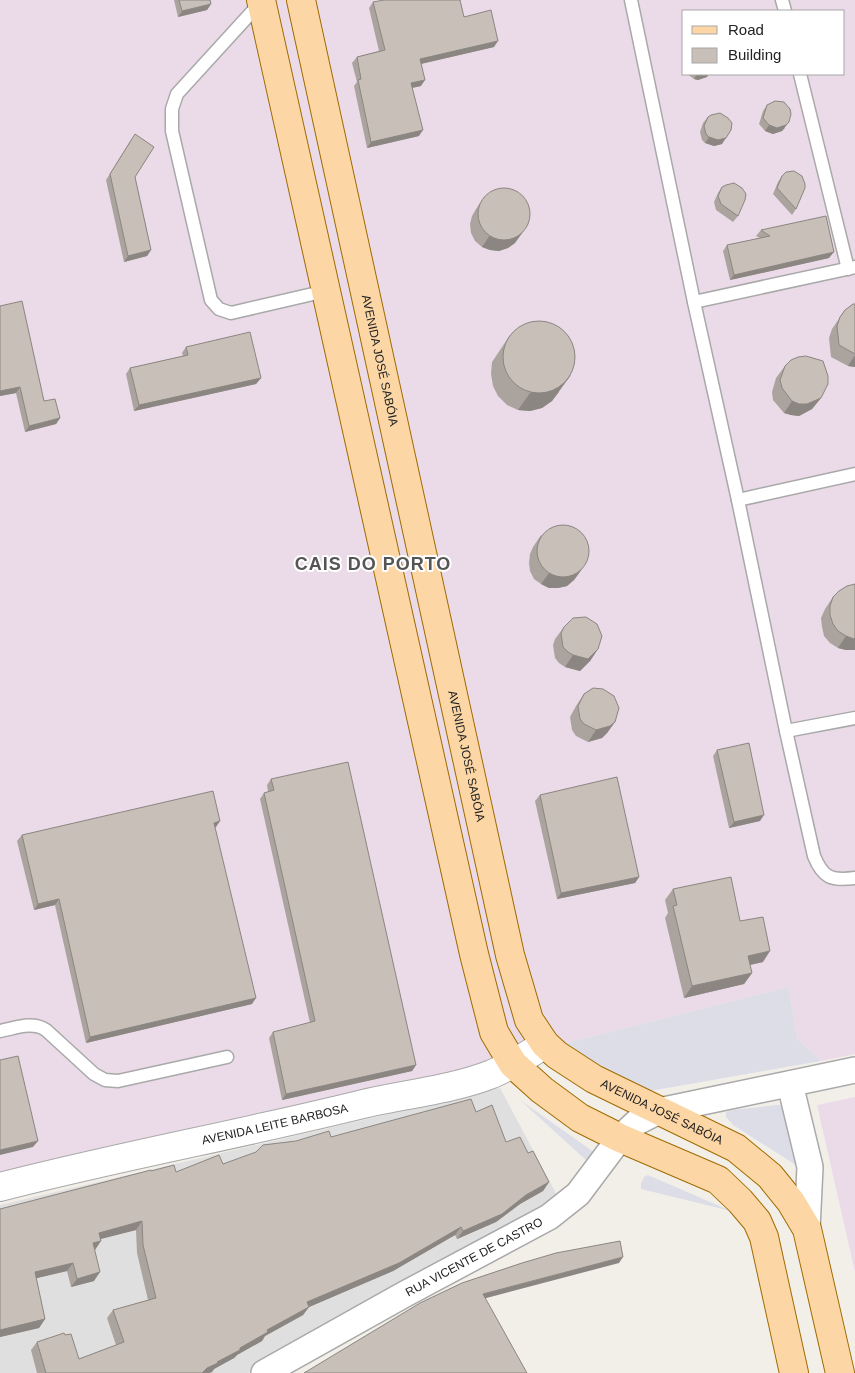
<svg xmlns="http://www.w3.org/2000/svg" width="855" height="1373" viewBox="0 0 855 1373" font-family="Helvetica,sans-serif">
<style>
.residential{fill:#e0dfdf}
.industrial{fill:#ebdbe8;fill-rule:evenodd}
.plaza{fill:#dddde8}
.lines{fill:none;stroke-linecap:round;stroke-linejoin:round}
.service-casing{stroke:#a9a9a9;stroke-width:15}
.minor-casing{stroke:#a9a9a9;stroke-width:28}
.tertiary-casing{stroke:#a9a9a9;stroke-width:30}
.primary-casing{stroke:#a06b00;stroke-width:30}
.service{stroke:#fff;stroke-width:12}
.minor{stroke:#fff;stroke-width:25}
.tertiary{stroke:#fff;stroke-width:28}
.primary{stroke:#fcd6a4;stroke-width:28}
.wall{fill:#aba49e}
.shaded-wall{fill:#8b8681}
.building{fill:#c7bfb8;stroke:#8b8681}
.labels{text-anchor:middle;stroke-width:4;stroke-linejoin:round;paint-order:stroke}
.street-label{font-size:12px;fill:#222;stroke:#fff}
.district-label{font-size:18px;font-weight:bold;letter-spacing:1px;fill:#555;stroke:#fff}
</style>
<rect width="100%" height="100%" fill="#f2efe9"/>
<polygon class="residential" points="500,1088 558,1197 248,1373 0,1373 0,1205"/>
<g class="industrial">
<path d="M0,0H855V1054L821,1061L797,1038L789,987L562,1044L506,1083L0,1197ZM684,11H844V74H684Z"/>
<polygon points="855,1097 855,1272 817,1105"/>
</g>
<g class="plaza">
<polygon points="789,987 797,1038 821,1061 644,1092 562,1044"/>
<polygon points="520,1100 591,1150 593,1152 588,1161 587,1161"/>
<polygon points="776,1105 780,1105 784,1108 799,1167 733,1125 726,1117 726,1112 733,1110"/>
<polygon points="648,1175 731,1211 641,1189 641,1183 644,1177"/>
</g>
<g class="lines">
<g class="service-casing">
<g id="service">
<path d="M631,0L694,302L738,500L786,731L814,856C823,878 831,881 855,878"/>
<polyline points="782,0 785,11"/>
<polyline points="261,2 177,94 172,109 172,131 211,300 219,309 231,313 326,291"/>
<polyline points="800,74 848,269"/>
<polyline points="694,302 855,267"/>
<polyline points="738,500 855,474"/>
<polyline points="786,731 855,718"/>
<path d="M0,1031C16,1028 32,1021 46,1030L94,1074L105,1080L118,1081L227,1057"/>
</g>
</g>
<g class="minor-casing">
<g id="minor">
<polyline points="790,1084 810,1167 807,1229"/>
<path id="s1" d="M264,1373L405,1294L549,1217L578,1194L620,1138L637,1122L659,1111L855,1070"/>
</g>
</g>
<g class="tertiary-casing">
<g id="tertiary">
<path id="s2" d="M0,1187C120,1156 242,1134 363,1104C406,1094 451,1090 492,1074C511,1066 528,1055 545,1044"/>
</g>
</g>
<g class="primary-casing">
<g id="primary">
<polyline points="261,0 474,954 494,1032 513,1064 542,1090 580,1118 620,1138 718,1180 740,1201 757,1221 764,1237 794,1373"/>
<path id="s3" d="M301,0L510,955L529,1020L545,1044L557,1055L594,1079L736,1148L770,1176L791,1202L807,1229L840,1373"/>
</g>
</g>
<use href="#service" class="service"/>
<use href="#minor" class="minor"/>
<use href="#tertiary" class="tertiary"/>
<use href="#primary" class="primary"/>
</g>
<g class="wall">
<polygon points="174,0 210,0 211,4 207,10 178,17"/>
<polygon points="373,2 464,17 494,47 421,64 421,86 412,88 419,136 367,148 354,86 357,82 352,63 357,57 379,51 369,8"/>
<polygon points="687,74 709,74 707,77 698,80 694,79"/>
<polygon points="767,105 785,128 782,131 773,134 765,131 759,124 763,111"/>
<polygon points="708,117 722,144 714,146 705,143 702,140 700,132 703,123"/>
<polygon points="131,140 135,177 151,250 147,256 124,262 106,180"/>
<polygon points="782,176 796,209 792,215 773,194 778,182"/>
<polygon points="722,187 738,216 733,222 716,210 714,202 718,193"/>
<polygon points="484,197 515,243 508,248 499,251 490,250 482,247 475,241 471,233 470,224 472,216 476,209"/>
<polygon points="761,230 829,258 730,280 723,251 727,245 760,238 756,236"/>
<polygon points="855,304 855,367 848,366 831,357 829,338 832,329 845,310"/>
<polygon points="0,306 44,401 60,418 56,424 25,432 16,393 0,396"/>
<polygon points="510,335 559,392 552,401 542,408 530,411 518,410 507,405 498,396 493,386 491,374 492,362"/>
<polygon points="186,347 261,378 256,384 134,411 126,374 130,368 183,356 182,353"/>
<polygon points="785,366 821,398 812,409 799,416 791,415 784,413 773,400 772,392 776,378"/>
<polygon points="541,535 582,569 574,580 567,586 558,588 549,588 541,584 534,579 530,571 529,563 530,554 533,547"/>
<polygon points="855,584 855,650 846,650 838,648 830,643 824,636 822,627 821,618 825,609 833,597"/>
<polygon points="564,627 598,649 590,661 580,671 565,667 559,663 555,658 553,645 555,639"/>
<polygon points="584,694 615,722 607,733 602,738 588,742 576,736 572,730 570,717 576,706"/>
<polygon points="717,750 760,821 729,828 713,756"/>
<polygon points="271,779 416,1065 412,1071 282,1100 269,1038 273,1032 310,1023 260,799 264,793 268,792 267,785"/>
<polygon points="540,795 639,877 635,883 557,899 535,801"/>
<polygon points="220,821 215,827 252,1004 86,1043 55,905 34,910 17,841 22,835"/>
<polygon points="673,889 740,921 763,962 750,965 752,973 744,984 684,998 665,918 668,913 665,900"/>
<polygon points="476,1112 506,1142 528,1153 549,1182 543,1191 520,1204 496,1222 457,1239 455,1235 393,1271 309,1307 303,1315 265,1336 262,1341 237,1355 234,1358 214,1369 212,1372 209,1373 37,1373 31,1350 37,1342 65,1335 79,1359 116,1345 107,1318 113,1310 148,1300 137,1253 136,1230 100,1239 94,1250 94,1281 71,1287 67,1271 36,1278 45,1319 39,1328 0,1337 0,1209 151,1171 176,1172 223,1164 331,1137"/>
</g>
<g class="shaded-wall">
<polygon points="211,4 207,10 178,17 182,11"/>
<polygon points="498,41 494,47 416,65 420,59"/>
<polygon points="697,74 709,74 707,77 698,80 694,79"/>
<polygon points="425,80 421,86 407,89 411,83"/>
<polygon points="789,122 782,131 773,134 765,131 769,125"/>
<polygon points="423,130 419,136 367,148 371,142"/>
<polygon points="709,137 726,138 722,144 714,146 705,143"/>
<polygon points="523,232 515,243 508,248 499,251 490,250 482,247 490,235"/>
<polygon points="151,250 147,256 124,262 128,256"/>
<polygon points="834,252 829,258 730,280 734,275"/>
<polygon points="855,355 855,367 848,366"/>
<polygon points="571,375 552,401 542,408 530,411 518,410 530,393"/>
<polygon points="261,378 256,384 134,411 139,405"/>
<polygon points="20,387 16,393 0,396 0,391"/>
<polygon points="821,398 812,409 799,416 791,415 784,413 792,401"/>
<polygon points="60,418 56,424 25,432 29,426"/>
<polygon points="582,569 574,580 567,586 558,588 549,588 541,584 549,573"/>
<polygon points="846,636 855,638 855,650 846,650 838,648"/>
<polygon points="598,649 590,661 580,671 565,667 573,655"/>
<polygon points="615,722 607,733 602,738 588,742 596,730"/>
<polygon points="764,815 760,821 729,828 734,822"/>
<polygon points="220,821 216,827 210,829 214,823"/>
<polygon points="639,877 635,883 557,899 561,893"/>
<polygon points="59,899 55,905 34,910 38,904"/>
<polygon points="770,951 763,962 740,967 748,956"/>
<polygon points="752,973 744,984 684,998 692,986"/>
<polygon points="256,998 252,1004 86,1043 90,1037"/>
<polygon points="416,1065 412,1071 282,1100 286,1094"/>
<polygon points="38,1141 33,1147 0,1155 0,1150"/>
<polygon points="549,1182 543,1191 520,1204 496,1222 457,1239 463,1231"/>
<polygon points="142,1221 136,1230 93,1241 99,1233"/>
<polygon points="461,1227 455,1235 393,1271 309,1307 303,1315 265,1336 262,1341 237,1355 234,1358 214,1369 212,1372 209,1373 202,1373 207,1368 240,1348 307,1302"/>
<polygon points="101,1241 95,1250 93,1243"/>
<polygon points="623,1257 619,1263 479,1300 483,1294"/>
<polygon points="73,1263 67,1271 29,1280 35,1272"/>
<polygon points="100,1272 94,1281 71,1287 77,1279"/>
<polygon points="45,1319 39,1328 0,1337 0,1330"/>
</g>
<g class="building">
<polygon points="179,0 210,0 211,4 182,11"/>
<polygon points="384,0 460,0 464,17 491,10 498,41 420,59 425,80 411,83 423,130 371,142 358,80 361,79 357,57 385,50 373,2"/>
<polygon points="775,101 784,102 790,109 791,114 789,122 786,125 777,128 769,125 763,118 767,105"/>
<polygon points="720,113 728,118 732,123 731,130 726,138 718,140 709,137 706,134 704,126 708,117 711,115"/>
<polygon points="135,134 154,147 135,177 151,250 128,256 110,174"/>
<polygon points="794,171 802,176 805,184 805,188 796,209 777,188 782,176 786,172"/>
<polygon points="734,183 742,188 746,194 745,200 738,216 721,204 718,196 722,187 726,185"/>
<circle cx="504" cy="214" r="26"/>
<polygon points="826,216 834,252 734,275 727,245 770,236 761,230"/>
<polygon points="22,301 44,401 55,399 60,418 29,426 20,387 0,391 0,306"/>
<polygon points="853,304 855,304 855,354 839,345 837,326 840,317 845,310"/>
<circle cx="539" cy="357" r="36"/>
<polygon points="250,332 261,378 139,405 130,368 188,355 186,347"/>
<polygon points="806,356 823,361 828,376 828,384 821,398 807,404 799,404 792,401 782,388 780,380 785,366 791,360 798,357"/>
<circle cx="563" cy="551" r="26"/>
<polygon points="855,584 855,638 854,639 846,636 838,631 833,624 830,615 830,606 833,597 839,591 847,586"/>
<polygon points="586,617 597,624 602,636 598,649 588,659 573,655 568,652 563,647 561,633 564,627 573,618"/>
<polygon points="593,688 603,689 614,696 619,708 615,722 610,726 596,730 584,724 580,719 578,706 584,694"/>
<polygon points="749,743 764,815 734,822 717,750"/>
<polygon points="348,762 416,1065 286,1094 273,1032 315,1021 264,793 274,790 271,779"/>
<polygon points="617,777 639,877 561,893 540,795"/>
<polygon points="213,791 220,821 214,823 256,998 90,1037 59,899 38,904 22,835"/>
<polygon points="731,877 740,921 763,917 770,951 748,956 752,973 692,986 673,906 677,905 673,889"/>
<polygon points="18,1056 38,1141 0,1150 0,1060"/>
<polygon points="471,1099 476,1112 492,1105 506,1142 520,1137 528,1153 533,1151 549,1182 526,1195 502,1214 463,1231 461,1227 399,1263 307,1302 309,1307 267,1330 268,1332 240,1348 240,1350 217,1362 218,1363 207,1368 202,1373 46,1373 37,1342 64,1333 65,1335 71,1334 79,1359 124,1342 113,1310 156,1298 143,1245 142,1221 99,1233 101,1241 93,1243 100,1272 77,1279 73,1263 35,1272 45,1319 0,1330 0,1209 151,1170 151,1171 174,1165 176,1172 219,1155 223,1164 256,1152 263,1145 296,1141 329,1131 331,1137"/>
<polygon points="620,1241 623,1257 483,1294 527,1373 304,1373 420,1303 462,1283 522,1263 556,1253"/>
</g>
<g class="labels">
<g class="street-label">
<text dy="4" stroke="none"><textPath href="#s3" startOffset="369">AVENIDA JOSÉ SABÓIA</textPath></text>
<text dy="4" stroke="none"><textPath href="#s3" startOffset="774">AVENIDA JOSÉ SABÓIA</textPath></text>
<text dy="4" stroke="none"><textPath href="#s3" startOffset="1210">AVENIDA JOSÉ SABÓIA</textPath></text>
<text dy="4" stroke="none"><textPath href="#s2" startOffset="282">AVENIDA LEITE BARBOSA</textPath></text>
<text dy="4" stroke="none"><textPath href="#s1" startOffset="240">RUA VICENTE DE CASTRO</textPath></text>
</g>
<g class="district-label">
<text x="373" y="570">CAIS DO PORTO</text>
</g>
</g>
<rect x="682" y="10" width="162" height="65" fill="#ffffff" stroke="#a7a7a7"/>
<rect x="692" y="26" width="25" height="8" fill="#fcd6a4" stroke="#a7a7a7"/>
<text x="728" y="35" font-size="15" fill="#222222">Road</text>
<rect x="692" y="48" width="25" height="15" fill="#c7bfb8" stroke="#a7a7a7"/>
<text x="728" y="60" font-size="15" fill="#222222">Building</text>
</svg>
